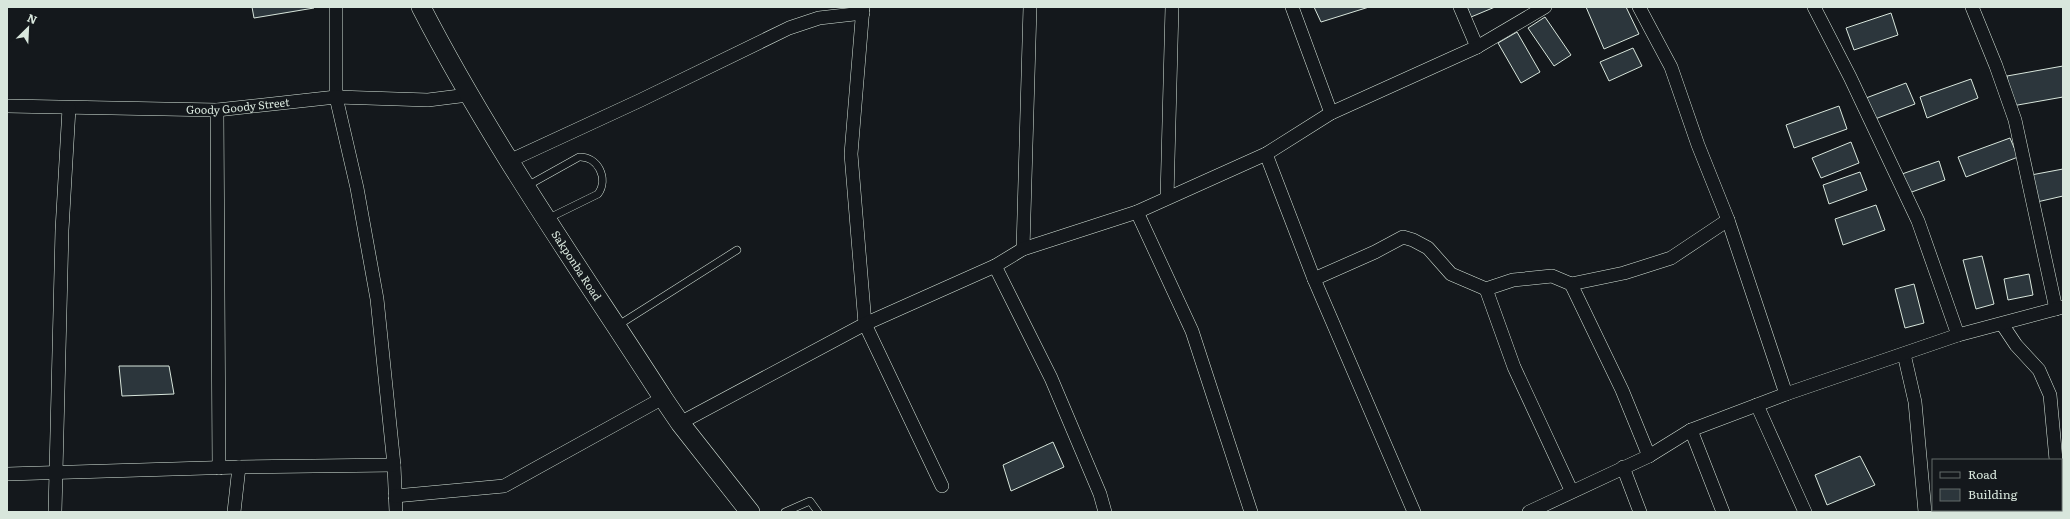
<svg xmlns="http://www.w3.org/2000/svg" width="2070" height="519" viewBox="0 0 2070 519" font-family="Literata,serif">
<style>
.building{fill:#2c363c;stroke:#d8e6dc}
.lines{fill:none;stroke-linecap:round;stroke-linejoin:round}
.lane-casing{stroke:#d8e6dc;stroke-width:8}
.street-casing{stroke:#d8e6dc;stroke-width:14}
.secondary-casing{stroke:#d8e6dc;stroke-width:20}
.lane{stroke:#14181c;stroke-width:7}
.street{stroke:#14181c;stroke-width:13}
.secondary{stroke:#14181c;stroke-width:19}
.labels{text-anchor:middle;stroke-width:3;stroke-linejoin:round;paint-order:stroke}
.street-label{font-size:11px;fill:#d8e6dc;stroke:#14181c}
</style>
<rect width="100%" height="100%" fill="#14181c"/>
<g class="building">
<polygon points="252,7 314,7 314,8 254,18"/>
<polygon points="1314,7 1369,7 1321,22"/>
<polygon points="1467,7 1495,7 1471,17"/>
<polygon points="1586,7 1626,7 1639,34 1604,49"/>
<polygon points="1891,13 1898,35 1854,50 1846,28"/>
<polygon points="1545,17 1571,55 1554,66 1528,28"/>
<polygon points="1517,32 1540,72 1521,83 1498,43"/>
<polygon points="1633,48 1642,66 1609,81 1600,62"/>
<polygon points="2063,66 2063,97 2012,106 2007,76"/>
<polygon points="1971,79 1978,98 1927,118 1920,97"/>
<polygon points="1906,83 1915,104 1875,119 1866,98"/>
<polygon points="1839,106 1847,129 1794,148 1786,125"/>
<polygon points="2010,138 2018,157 1966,177 1958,157"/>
<polygon points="1851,142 1859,163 1821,178 1812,158"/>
<polygon points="1939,161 1945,180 1909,193 1902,174"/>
<polygon points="2063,169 2063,196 2037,202 2031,175"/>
<polygon points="1860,172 1867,190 1829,204 1823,185"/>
<polygon points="1876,205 1885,230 1843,245 1835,219"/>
<polygon points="1982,256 1994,304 1976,309 1963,260"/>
<polygon points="2029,274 2033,295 2008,300 2004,279"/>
<polygon points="1914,284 1924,323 1905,328 1895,289"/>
<polygon points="119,366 169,366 174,394 122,396"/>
<polygon points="1053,442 1064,467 1011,491 1003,465"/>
<polygon points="1860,456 1875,485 1827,505 1815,475"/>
</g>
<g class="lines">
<g class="lane-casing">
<g id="lane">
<path d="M527,186L579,157C598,156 609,179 598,194L547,219"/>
<polyline points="617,326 737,250"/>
<polyline points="785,512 810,501 818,512"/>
</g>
</g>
<g class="street-casing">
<g id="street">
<polyline points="336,7 336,97 357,188 377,299 394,465 396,512"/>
<polyline points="863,7 851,154 865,324 942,486"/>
<polyline points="1292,7 1331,113"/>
<polyline points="1460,7 1477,47"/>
<polyline points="1639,7 1671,67 1698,145 1728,220 1786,394"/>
<polyline points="1814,7 1850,77 1918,221 1958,335"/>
<polyline points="1972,7 1996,66 2015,120 2056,309"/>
<path id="s1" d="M7,106L217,110L336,97L428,100L468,95"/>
<polyline points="217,110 219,468"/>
<polyline points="1266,154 1314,279 1414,512"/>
<polyline points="509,161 641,100 789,28 819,18 863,13"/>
<polyline points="1167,198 1172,7"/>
<polyline points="1137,212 1192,331 1251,512"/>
<polyline points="1023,249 1030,7"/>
<polyline points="995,266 1051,378 1100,494 1105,512"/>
<polyline points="1314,279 1375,252 1403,237 1413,240 1428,248 1451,274 1486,289 1513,280 1552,276 1571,284 1624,273 1671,258 1728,220"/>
<polyline points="1571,284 1622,390 1649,456"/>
<polyline points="1486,289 1514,367 1571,490"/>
<polyline points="2002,324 2016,345 2039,370 2050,395 2056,460"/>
<polyline points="1904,354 1915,402 1925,512"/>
<polyline points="1757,405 1805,512"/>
<polyline points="680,423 865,324 995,266 1023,249 1137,212 1266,154 1331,113 1477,47 1545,7"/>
<polyline points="1691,430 1723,512"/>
<polyline points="1623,467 1640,512"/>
<polyline points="7,474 239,467 394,465"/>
<polyline points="395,496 504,486 663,398"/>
<polyline points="2060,510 2060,512"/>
<polyline points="55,512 62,230 69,108"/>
<polyline points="234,512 239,467"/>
<polyline points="1529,512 1649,456 1691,430 1786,394 1958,335 2063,307"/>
</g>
</g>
<g class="secondary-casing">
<g id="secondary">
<path id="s2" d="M421,7C491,143 580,269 663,398L680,423L750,512"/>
</g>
</g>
<use href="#lane" class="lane"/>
<use href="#street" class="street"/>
<use href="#secondary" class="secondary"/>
</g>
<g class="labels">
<g class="street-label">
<text dy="4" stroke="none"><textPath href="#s1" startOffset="231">Goody Goody Street</textPath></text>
<text dy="4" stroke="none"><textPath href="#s2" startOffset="302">Sakponba Road</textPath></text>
</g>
</g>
<rect width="2070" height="519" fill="none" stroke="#d8e6dc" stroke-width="16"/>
<rect x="1932" y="459" width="130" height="52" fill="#14181c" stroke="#626a69"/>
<rect x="1940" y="472" width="20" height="6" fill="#14181c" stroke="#626a69"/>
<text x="1968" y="479" font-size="12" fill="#d8e6dc">Road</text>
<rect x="1940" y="489" width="20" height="12" fill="#2c363c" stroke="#626a69"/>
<text x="1968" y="499" font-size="12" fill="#d8e6dc">Building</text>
<g transform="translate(28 28) rotate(24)" stroke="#14181c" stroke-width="3" paint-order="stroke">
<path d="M0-3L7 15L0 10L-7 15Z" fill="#d8e6dc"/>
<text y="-6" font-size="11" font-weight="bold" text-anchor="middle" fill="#d8e6dc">N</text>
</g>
</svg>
